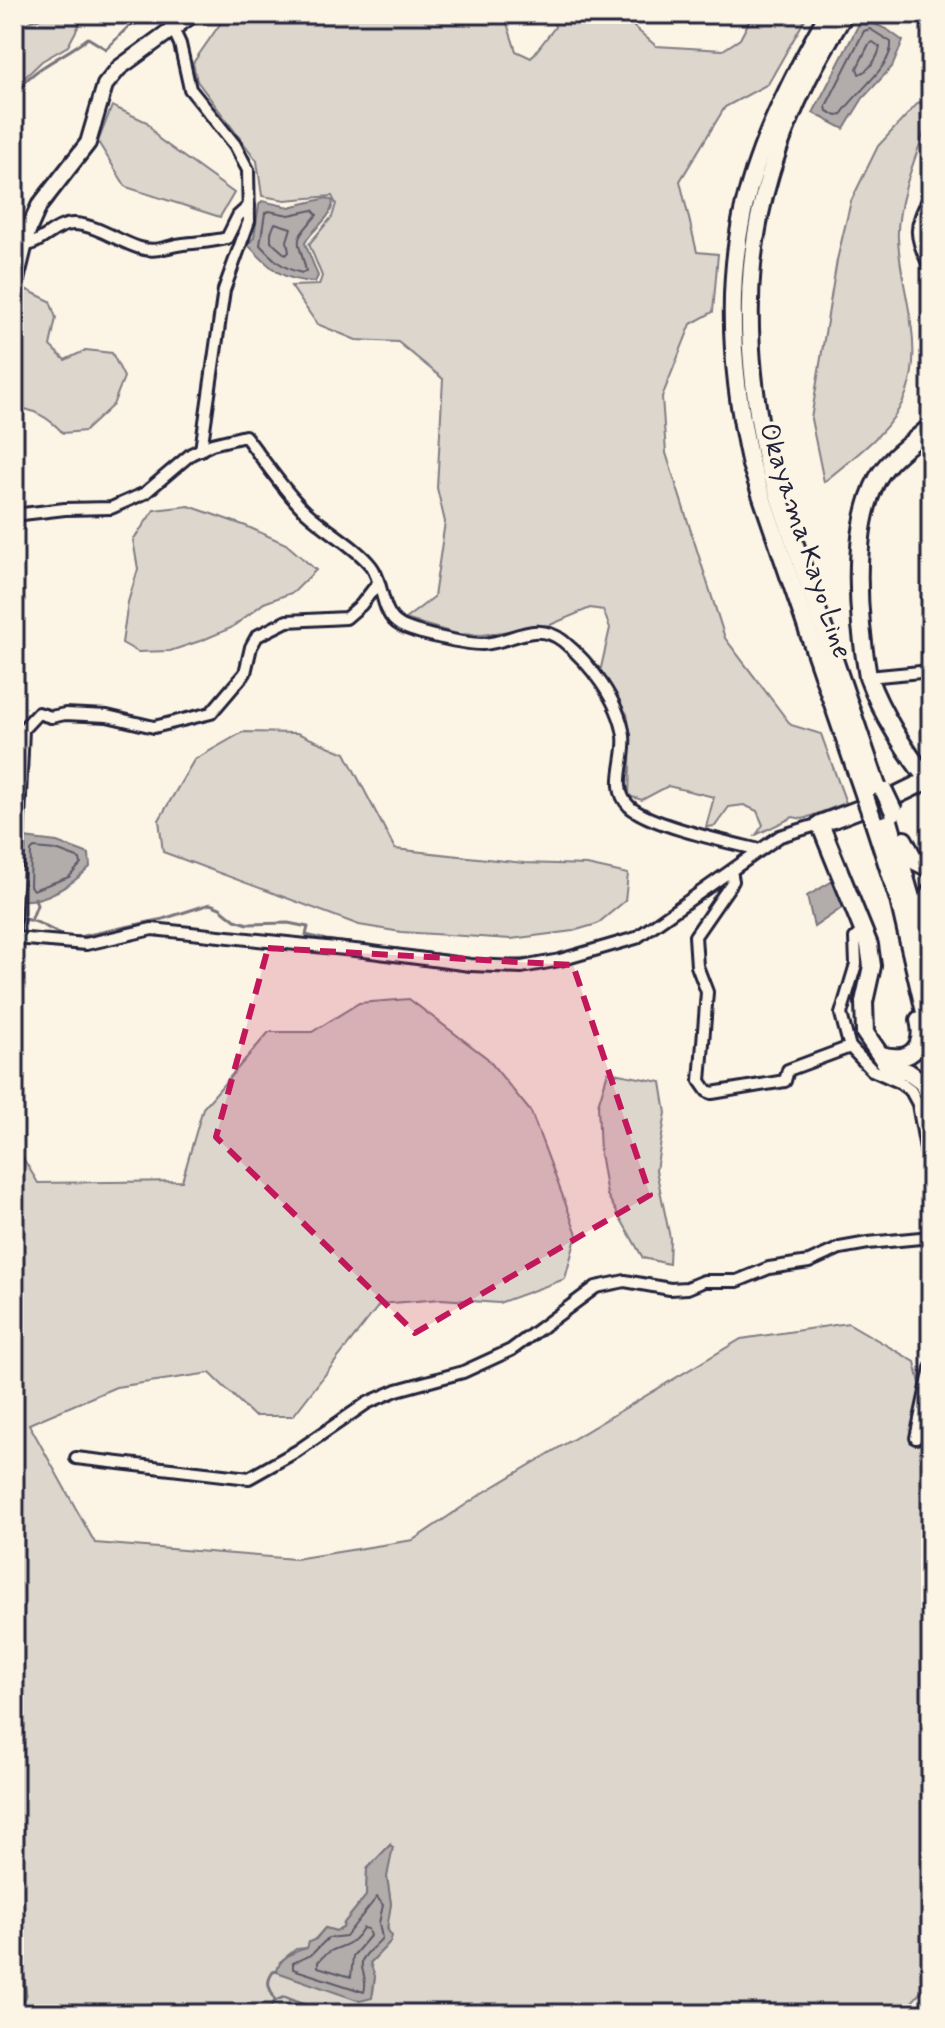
<svg xmlns="http://www.w3.org/2000/svg" width="945" height="2028" viewBox="0 0 945 2028" font-family="Mynerve,sans-serif">
<style>
.green{fill:#dcd6cc;stroke:#7f7c84;stroke-width:2;fill-rule:evenodd}
.water{fill:#b2adab;stroke:#78757e;stroke-width:2}
.lines{fill:none;stroke-linecap:round;stroke-linejoin:round}
.shore{stroke:#5c5a68;stroke-width:2}
.stream{stroke:#78757e;stroke-width:3}
.street-casing{stroke:#22223b;stroke-width:16}
.secondary-casing{stroke:#22223b;stroke-width:20}
.primary-casing{stroke:#22223b;stroke-width:22}
.street{stroke:#fcf5e5;stroke-width:10}
.secondary{stroke:#fcf5e5;stroke-width:14}
.primary{stroke:#fcf5e5;stroke-width:16}
.primary-bridge-casing{stroke:#22223b;stroke-width:22;stroke-linecap:butt}
.primary-bridge{stroke:#fcf5e5;stroke-width:16}
.marked{fill:#c2185b;fill-opacity:0.2;stroke:#c2185b;stroke-width:6;stroke-dasharray:16 10;stroke-linejoin:round}
.labels{text-anchor:middle;stroke-width:7;stroke-linejoin:round;paint-order:stroke}
.street-label{font-size:28px;fill:#22223b;stroke:#fcf5e5}
</style>
<rect width="100%" height="100%" fill="#fcf5e5"/>
<filter id="ink" filterUnits="userSpaceOnUse"><feTurbulence type="fractalNoise" baseFrequency=".0125" numOctaves="2"/><feDisplacementMap in="SourceGraphic" scale="16" xChannelSelector="R" yChannelSelector="G"/><feConvolveMatrix kernelMatrix="1 2 1 2 8 2 1 2 1" color-interpolation-filters="sRGB"/></filter>
<g filter="url(#ink)">
<g class="green">
<polygon points="51,14 85,14 68,46 42,61 14,88 14,33 23,24"/>
<polygon points="227,14 504,14 516,51 531,58 555,27 552,14 597,14 604,17 608,14 628,14 634,27 656,46 723,50 740,39 753,14 808,14 768,84 725,107 680,181 697,252 718,254 713,312 691,324 662,397 666,453 725,638 791,725 821,734 846,803 803,819 793,817 756,835 763,825 757,811 744,805 729,807 715,826 706,827 714,797 668,786 642,800 629,796 631,738 627,714 600,672 610,628 603,610 590,608 550,625 482,635 457,634 405,619 434,597 445,522 437,488 443,379 398,342 356,340 317,324 291,286 319,285 322,276 309,244 332,217 336,204 332,196 285,200 262,196 257,161 197,81 193,63"/>
<path d="M919,102L931,111V114C919,148 896,202 898,238C899,266 907,295 911,322C924,408 883,433 824,482L811,419L837,260L851,201L878,146Z"/>
<polygon points="112,106 147,122 159,139 234,193 220,217 126,187 98,142"/>
<path d="M21,287L50,301L56,318L50,346L65,360L86,350L112,353L124,377L113,405L85,431L63,433C50,419 33,408 14,408V313Z"/>
<polygon points="189,506 246,526 286,544 316,570 294,592 264,603 231,628 203,640 170,651 138,652 122,643 128,602 138,569 133,540 154,510"/>
<polygon points="243,732 297,733 345,753 395,849 524,863 587,865 628,874 625,901 597,924 573,931 511,939 401,932 359,925 163,852 159,820 194,760"/>
<path d="M409,999L487,1058L531,1112L577,1234L565,1279L499,1303L441,1299L380,1304L293,1416H254L210,1373L116,1387L29,1424L95,1543L295,1559L413,1540L483,1493L741,1339L848,1323L915,1362L931,1430V1981L901,2014H14V1143L38,1183L182,1181L203,1108L269,1032H312L359,1003ZM390,1845L387,1877L391,1904L387,1923L390,1942L370,1963L375,1977L373,1993L280,1962L296,1949L307,1948L325,1928L336,1931L343,1928L344,1923L366,1896L367,1869Z"/>
<polygon points="608,1072 661,1082 666,1113 656,1170 670,1238 669,1264 643,1258 607,1195 600,1153 598,1105"/>
</g>
<g class="water">
<polygon points="862,18 888,30 903,41 892,67 863,98 844,129 813,113"/>
<path d="M327,198L333,201C332,220 313,227 305,243L318,276L315,282C281,280 271,269 248,245L254,237L259,205L262,201L289,207Z"/>
<path d="M24,838L57,842L89,854L90,867C74,883 46,902 22,900Z"/>
<polygon points="833,881 843,907 814,927 807,896"/>
<path d="M390,1845L393,1847L387,1877L391,1904L387,1929L392,1936L390,1942L370,1963L375,1976L372,1998L360,2001L277,1972C278,1958 295,1951 307,1948L309,1942L316,1939L325,1928L336,1931L343,1928L344,1923L366,1896L367,1869Z"/>
</g>
<g class="lines">
<g class="shore">
<path d="M870,29L891,42C894,66 853,94 841,115L837,116L827,111L826,106L864,31Z"/>
<path d="M873,42L880,47C878,58 869,71 859,74L857,68L869,44Z"/>
<path d="M313,210L317,215C290,244 299,238 306,271L302,273C283,269 273,259 260,245L265,213L269,211L289,215Z"/>
<polygon points="275,223 291,228 287,241 289,252 286,255 271,242 271,233"/>
<polygon points="34,848 56,850 80,859 81,864 69,877 33,890 30,886 31,851"/>
<path d="M377,1897L383,1905L379,1923L382,1938C377,1945 367,1951 363,1959C358,1969 369,1977 364,1992L293,1969V1963L311,1955L328,1938L346,1936Z"/>
<path d="M363,1928L368,1929L370,1936L353,1956L351,1977L318,1967V1962C335,1941 347,1954 363,1928Z"/>
</g>
<g class="stream">
<path d="M14,95C32,67 63,58 88,38L106,49L129,26L156,16"/>
<polyline points="32,918 37,905 35,898"/>
<path d="M20,919C40,918 54,936 74,938L163,919L210,904L220,908L235,920L248,924L288,923L308,927L306,935L326,940L490,961"/>
<polyline points="498,961 530,959"/>
<polyline points="275,2001 284,1997 328,2014"/>
<polyline points="17,2014 26,1995 22,1962 23,1916"/>
<path d="M267,2014L275,2001C271,1988 264,1985 273,1972L277,1971"/>
</g>
<g class="street-casing">
<g id="street">
<polyline points="166,14 180,44 190,89 235,145 248,170 249,221 224,290 201,450"/>
<path d="M23,246C42,244 55,223 75,224C97,225 119,242 140,248C156,253 167,246 183,244C198,242 212,242 227,238L238,216L249,206"/>
<path d="M14,515L65,509L111,508L145,493L191,454L212,444L245,436C264,460 281,487 302,508C320,527 356,546 371,566C384,582 380,614 400,625C414,633 465,644 482,644C511,643 535,619 563,641C590,663 619,701 624,736C627,759 610,788 629,806C648,825 731,843 760,850"/>
<polyline points="868,677 931,671"/>
<polyline points="731,871 733,881 695,936 697,966 707,992 700,1081 707,1091 712,1093 785,1081 788,1070 850,1047"/>
<polyline points="14,931 23,729 38,713 51,717 65,714 107,716 154,727 211,713 245,673 251,647 257,636 287,621 346,618 361,605 378,583"/>
<polyline points="863,931 855,938 856,964 841,1014 847,1037 850,1047 872,1070 899,1082 911,1091 918,1104 931,1177"/>
<polyline points="14,938 86,944 152,929 364,951 470,965 522,967 560,960 636,938 780,836 820,824"/>
<polyline points="916,1438 931,1368"/>
<polyline points="76,1458 249,1478 297,1451 367,1403 397,1390 463,1372 511,1350 596,1287 625,1281 670,1289 687,1288 704,1281 737,1281 769,1268 809,1262 840,1248 868,1243 931,1237"/>
</g>
</g>
<g class="secondary-casing">
<polyline id="secondary" points="14,288 28,231 39,206 88,143 105,85 119,68 193,14"/>
</g>
<g class="primary-casing">
<g id="primary">
<path d="M828,14C801,62 775,111 757,163C722,260 729,366 751,465L865,797"/>
<path d="M844,14C832,35 819,56 808,78C743,210 737,320 767,462L879,792"/>
<path d="M931,201C918,227 917,235 931,262"/>
<path d="M931,426C914,442 890,457 878,478C850,529 858,620 868,677C880,711 907,755 931,783"/>
<polyline points="928,780 899,794 820,824 869,945 872,966 864,1002 865,1033 887,1065 908,1072 922,1082 931,1098"/>
<polyline points="887,814 931,968"/>
<polyline points="873,820 899,900 931,1038"/>
<polyline points="904,840 915,861 931,869"/>
<polyline points="927,924 925,902 931,891"/>
<path d="M881,1055C909,1063 926,1049 919,1020"/>
</g>
</g>
<use href="#street" class="street"/>
<use href="#secondary" class="secondary"/>
<use href="#primary" class="primary"/>
<g class="primary-bridge-casing">
<g id="primary-bridge">
<polyline points="884,791 894,812"/>
<polyline points="865,797 873,820"/>
</g>
</g>
<use href="#primary-bridge" class="primary-bridge"/>
</g>
</g>
<path class="marked" d="M268,948L573,965L650,1195L415,1333L216,1137Z"/>
<g class="labels">
<g class="street-label">
<text transform="translate(807 540) rotate(72)" y="10">Okayama Kayo Line</text>
</g>
</g>
<rect width="945" height="2028" fill="none" stroke="#fcf5e5" stroke-width="48"/>
<rect x="24" y="24" width="897" height="1980" fill="none" stroke="#22223b" stroke-width="3" filter="url(#ink)"/>
</svg>
